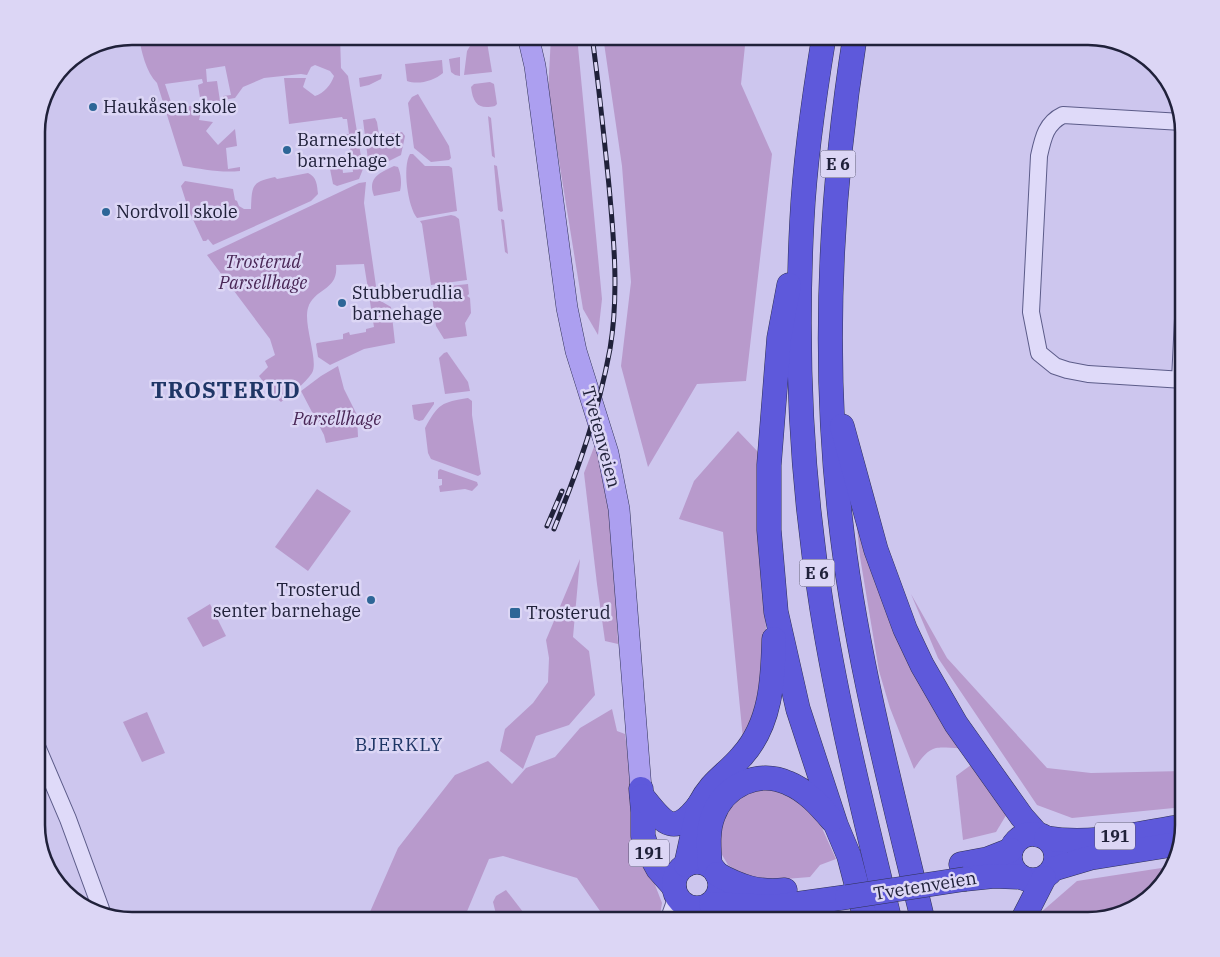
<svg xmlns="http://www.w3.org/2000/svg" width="1220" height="957" viewBox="0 0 1220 957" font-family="'IBM Plex Serif',serif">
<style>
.green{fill:#b89acc}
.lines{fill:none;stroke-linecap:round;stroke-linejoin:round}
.minor-casing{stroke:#5c5c89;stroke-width:18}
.major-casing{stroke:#303257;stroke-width:22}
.highway-casing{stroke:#303257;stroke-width:25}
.minor{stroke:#dfdaf9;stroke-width:16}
.major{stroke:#ac9ff0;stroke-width:21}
.highway{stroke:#5e59db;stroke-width:24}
.rail-casing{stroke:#20213a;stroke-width:5}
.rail{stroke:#dcd6f5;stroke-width:3;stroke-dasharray:9;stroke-linecap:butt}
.highway-bridge-casing{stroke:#303257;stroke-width:25;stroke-linecap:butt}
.highway-bridge{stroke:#5e59db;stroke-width:24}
.poi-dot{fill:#2d6697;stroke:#dcd6f5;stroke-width:2}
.labels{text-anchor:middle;stroke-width:5;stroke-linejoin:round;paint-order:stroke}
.shield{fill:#dcd6f5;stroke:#585772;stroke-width:1}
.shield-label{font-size:16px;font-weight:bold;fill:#20213a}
.poi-label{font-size:18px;fill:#20213a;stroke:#dcd6f5;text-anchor:start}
.park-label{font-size:18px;font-style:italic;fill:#492656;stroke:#dcd6f5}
.street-label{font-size:18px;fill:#20213a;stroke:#dcd6f5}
.neighbourhood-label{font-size:19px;letter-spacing:1px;fill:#1f3666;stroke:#dcd6f5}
.district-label{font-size:22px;font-weight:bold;letter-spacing:1px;fill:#1f3666;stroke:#dcd6f5}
.rim{fill:none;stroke:#20213a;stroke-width:2.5}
</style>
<rect width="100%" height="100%" fill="#cdc6ee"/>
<g class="green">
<path d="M139,36H340L341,68L348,76L363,169L359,179L337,186L333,184L329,164L342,163L343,173L353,172L350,146L342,147L340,135L349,134L347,119H343L342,117L289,124L284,78H306L303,87L315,96C324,93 331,85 334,76L330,71L315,65L311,67L307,75L301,74L264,78L243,87L235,98L223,100V96L231,95L225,66L206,69L207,82L217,81L220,101L201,104L198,85L203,83L202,79L165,84L173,108L199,105L202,107L199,120L213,122L206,131L218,145L235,129L237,146L226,148L228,169L240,167V171C220,173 202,169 183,166L157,83C146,72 141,51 139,36Z"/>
<polygon points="551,36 577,36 602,299 598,335 583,309 548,93"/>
<polygon points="603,36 746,36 741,84 772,154 746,381 697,384 648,467 621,366 631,282 622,166"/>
<polygon points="487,42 492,72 464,75 467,51 470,46"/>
<polygon points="460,57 460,76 455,75 451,72 449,59"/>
<path d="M442,60L443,73C434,81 418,85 407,81L405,64Z"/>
<polygon points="382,74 381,79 369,85 360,87 359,78"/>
<path d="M490,82L494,84L497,104L495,106C478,110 473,103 471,87L474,84Z"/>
<polygon points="418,94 449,146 451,158 449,160 431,162 414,148 408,103 412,97"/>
<polygon points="488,116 491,118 495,158 492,156"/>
<polygon points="375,118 377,122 379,135 402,132 405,136 401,155 379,166 372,164 368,160 363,120"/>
<path d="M410,154H413L425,166H449L452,168L457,211L417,218C408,207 402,167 410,154Z"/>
<polygon points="494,165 497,166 503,211 501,212 498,210"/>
<path d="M394,166L398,167C401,174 402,184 400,191L374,196C367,177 380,173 394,166Z"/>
<path d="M308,173C317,177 317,185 318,194L311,201L213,245L208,239L206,241H203L189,211L181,186L185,181L233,189L235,200L237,201L239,206L244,209H251C252,186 251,182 275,177L277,179Z"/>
<path d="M366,182L364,203L377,293L379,300L391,307L395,343L364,349L330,365L318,357L316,344L317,343L343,339V334L349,332L350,335L366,332V329L374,327L364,264L336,265C339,291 314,288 308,308C303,325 319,361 312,373C305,384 290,394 281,402L273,395L259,376L268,367L265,361L275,355L270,339L207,255L359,183Z"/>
<polygon points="451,215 455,216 459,219 467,280 431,285 422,224 420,221"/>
<polygon points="501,219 504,220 508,254 505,252"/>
<polygon points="468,284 469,294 467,296 470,298 471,313 465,323 467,336 444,339 436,326 431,288"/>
<polygon points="447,352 468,382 470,391 445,394 439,358 444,353"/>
<polygon points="338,366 344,389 357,415 358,437 326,443 324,435 301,391 321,376"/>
<path d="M468,398L472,401V415L480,469L481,474L478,476L431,459L428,453L425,428C438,404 442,402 468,398Z"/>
<polygon points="434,402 434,404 423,420 419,421 414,419 412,405"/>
<polygon points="738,431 761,455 767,665 749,733 743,739 723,532 679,519 694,481"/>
<polygon points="596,442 612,513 618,644 605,641 597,584 584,473"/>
<polygon points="440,469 477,482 478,485 472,491 465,489 440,492 439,486 442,485 442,479 438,479 438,471"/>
<path d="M853,488L969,748C937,750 934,739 914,769L890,708L879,671L860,557Z"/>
<polygon points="317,489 351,511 308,571 275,547"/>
<polygon points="580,559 573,637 589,651 595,695 569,725 536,736 523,769 500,751 505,729 533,703 548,682 549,658 546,640"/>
<polygon points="911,594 947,658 1047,768 1091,773 1184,771 1184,807 1072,818 1037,805 938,658"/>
<polygon points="210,604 226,636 203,647 187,618"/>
<polygon points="612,709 617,731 625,734 640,846 662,903 659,921 607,921 577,878 503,856 489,859 463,921 366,921 398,848 455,775 488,761 512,784 526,768 555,757 580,728"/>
<polygon points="147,712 165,753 142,762 123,722"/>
<polygon points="975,762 1008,812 996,832 963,840 956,776"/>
<polygon points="752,787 773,788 801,800 822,828 836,859 820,865 810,877 773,880 749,878 728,865 718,848 718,826 728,806"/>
<polygon points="1168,867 1160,888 1130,911 1088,921 1037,921 1039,914 1077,881"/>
<polygon points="506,890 530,921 502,921 496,914 493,902 496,896"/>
</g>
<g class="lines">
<g class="minor-casing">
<g id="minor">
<path d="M1182,122L1063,115C1046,123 1043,138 1039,156L1031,312L1039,353L1055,366L1067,370L1088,374L1184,380"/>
<polyline points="1180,380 1184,299"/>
<polyline points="36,744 68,819 101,909"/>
<polyline points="668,921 677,896"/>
<polyline points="686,921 696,908"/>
</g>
</g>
<g class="major-casing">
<polyline id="major" points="528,36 535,66 567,308 576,351 608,453 619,509 641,789"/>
</g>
<g class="highway-casing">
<g id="highway">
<path d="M824,36C814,97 805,158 802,219C795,349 801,481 822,609C839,714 865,818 890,921"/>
<path d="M855,36C830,195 822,355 840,516C855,653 891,787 923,921"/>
<polyline points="789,285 779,338 769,465 769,530 776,612 798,709 836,825 849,856 866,921"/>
<polyline points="842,426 876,550 905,629 922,665 956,724 1022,817 1038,835"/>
<polyline points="641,789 643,812 643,836 647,849 658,869 674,887"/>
<path d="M642,796C663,822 673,839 699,805"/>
<circle cx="1033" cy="857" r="23"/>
<path d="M1046,838C1092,846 1139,833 1184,826"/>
<circle cx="697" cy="885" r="23"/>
<polyline points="961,864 988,859 1011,850"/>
<path d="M686,865L699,805C712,780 725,776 742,756C771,724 773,680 774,639"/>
<path d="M710,866C709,850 707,831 713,816C724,786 758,769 788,783C806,790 820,806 832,820"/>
<polyline points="1053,869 1090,858 1177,844"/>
<path d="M717,874C740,887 759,893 785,890"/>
<polyline points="965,879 994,876 1021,877"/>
<polyline points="711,904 775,907 847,897"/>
<polyline points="1022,921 1044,878"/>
</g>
</g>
<use href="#minor" class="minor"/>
<use href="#major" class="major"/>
<use href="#highway" class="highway"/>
<g class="rail-casing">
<g id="rail">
<polyline points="547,526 562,491"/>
<path d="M554,529C579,467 598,414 610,349C619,295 614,240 609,186C604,136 599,86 592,36"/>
</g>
</g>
<use href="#rail" class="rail"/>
<g class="highway-bridge-casing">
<polyline id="highway-bridge" points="847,897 965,879"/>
</g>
<use href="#highway-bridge" class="highway-bridge"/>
</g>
<g class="poi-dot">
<circle cx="93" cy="107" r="5"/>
<circle cx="287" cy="150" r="5"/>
<circle cx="106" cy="212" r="5"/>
<circle cx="342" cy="303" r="5"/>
<circle cx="371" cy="600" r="5"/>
<rect x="509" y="607" width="12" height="12" rx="2.5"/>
</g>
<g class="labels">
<g class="shield">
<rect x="820.5" y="150.5" width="35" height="27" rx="4"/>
<rect x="799.5" y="559.5" width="35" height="27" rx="4"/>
<rect x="1095" y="822.5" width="40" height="27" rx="4"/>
<rect x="629" y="839.5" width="40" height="27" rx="4"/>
</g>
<g class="shield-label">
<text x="838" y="170">E 6</text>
<text x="817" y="579">E 6</text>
<text x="1115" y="842">191</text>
<text x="649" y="859">191</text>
</g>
<g class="poi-label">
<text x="103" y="113">Haukåsen skole</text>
<text x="297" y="146">Barneslottet<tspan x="297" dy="21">barnehage</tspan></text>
<text x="116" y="218">Nordvoll skole</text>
<text x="352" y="299">Stubberudlia<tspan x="352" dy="21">barnehage</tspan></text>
<text x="361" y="596" text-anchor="end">Trosterud<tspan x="361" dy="21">senter barnehage</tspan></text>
<text x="526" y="619">Trosterud</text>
</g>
<g class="park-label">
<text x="263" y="268">Trosterud<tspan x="263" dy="21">Parsellhage</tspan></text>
<text x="337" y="425">Parsellhage</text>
</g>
<g class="street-label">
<text transform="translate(601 437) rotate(75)" y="6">Tvetenveien</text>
<text transform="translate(925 886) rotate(-9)" y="6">Tvetenveien</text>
</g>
<g class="neighbourhood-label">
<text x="399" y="751">BJERKLY</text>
</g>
<g class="district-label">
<text x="226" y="398">TROSTERUD</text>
</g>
</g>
<path d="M0 0H1220V957H0ZM132 45H1088A87 87 0 0 1 1175 132V825A87 87 0 0 1 1088 912H132A87 87 0 0 1 45 825V132A87 87 0 0 1 132 45Z" fill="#dcd6f5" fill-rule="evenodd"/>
<path class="rim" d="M132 45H1088A87 87 0 0 1 1175 132V825A87 87 0 0 1 1088 912H132A87 87 0 0 1 45 825V132A87 87 0 0 1 132 45Z"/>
</svg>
